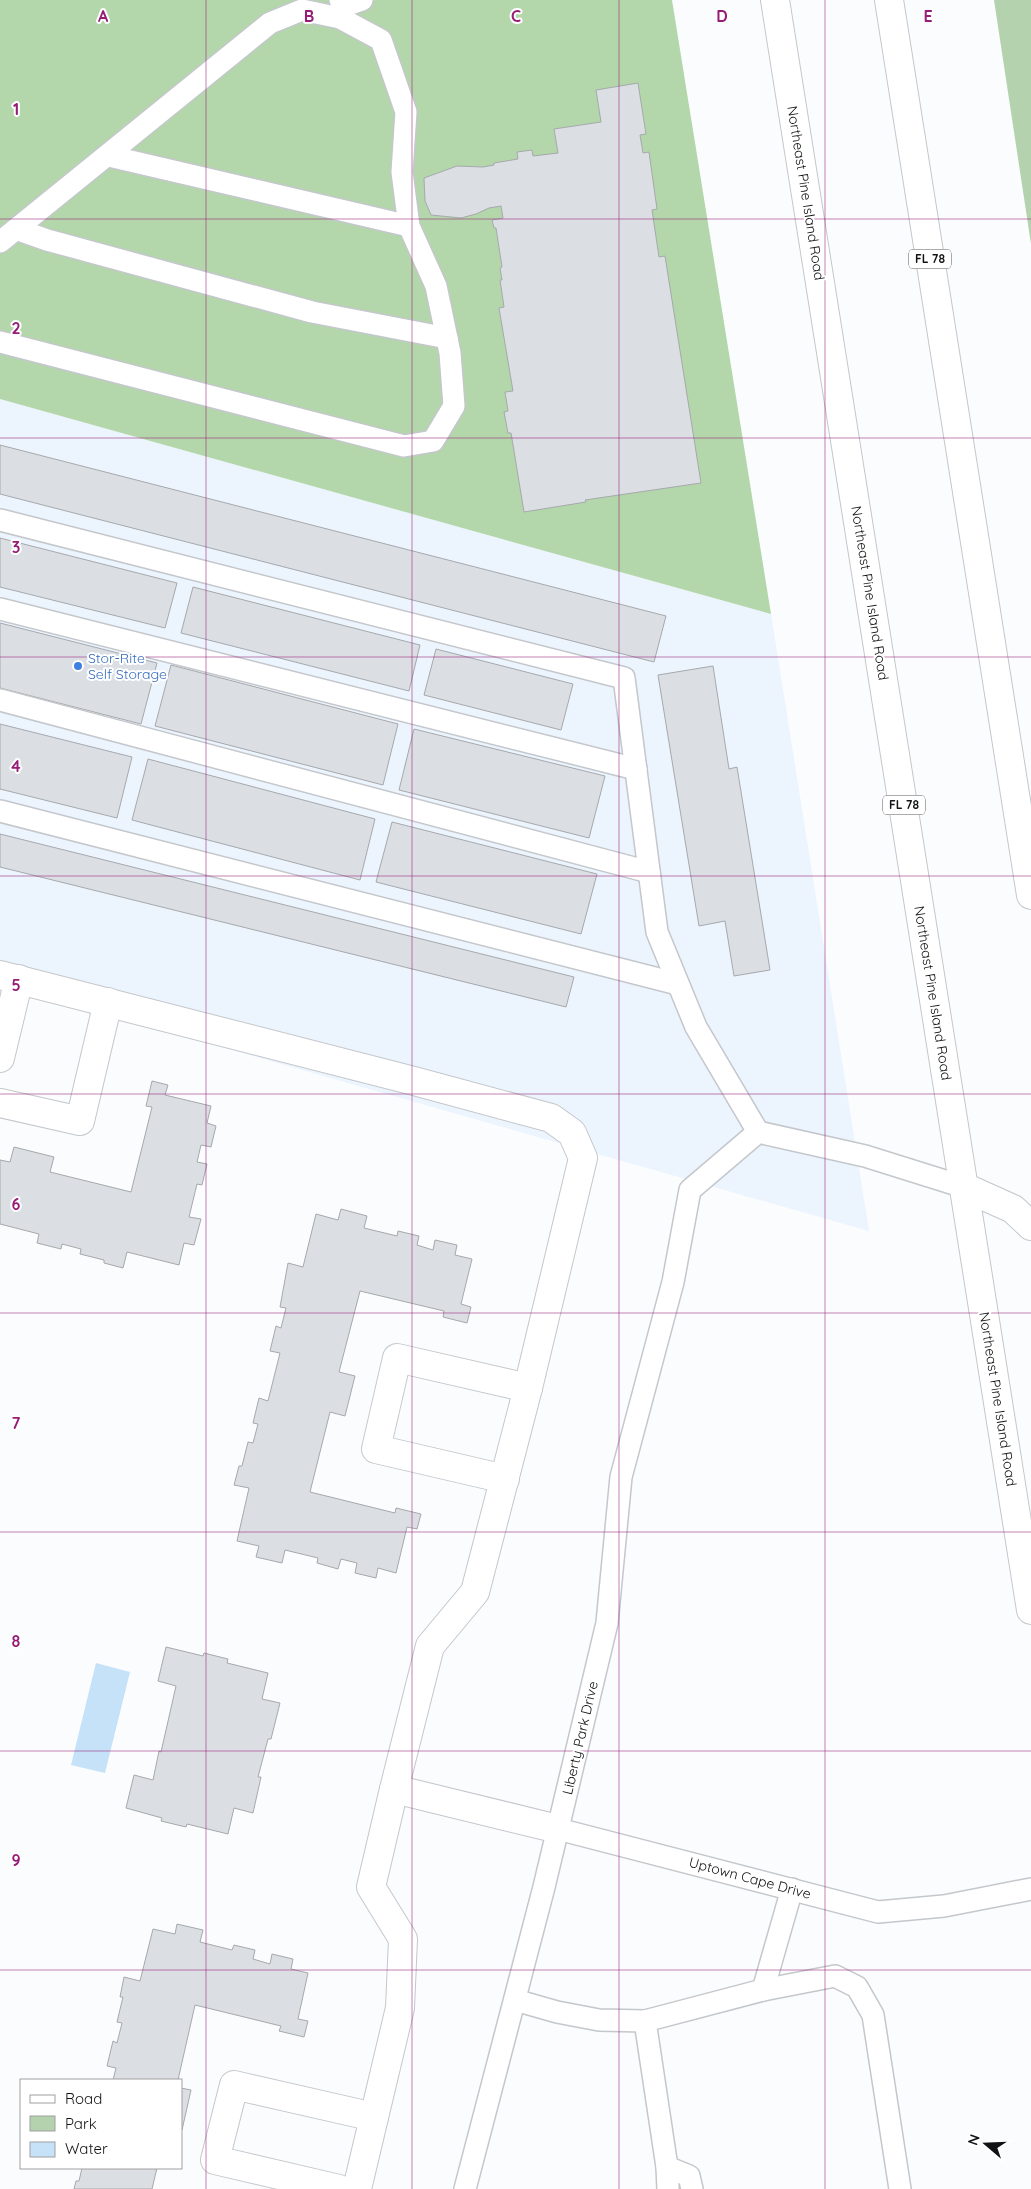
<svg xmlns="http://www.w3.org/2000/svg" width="1031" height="2189" viewBox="0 0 1031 2189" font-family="Quicksand,sans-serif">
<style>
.built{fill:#ecf4fe}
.green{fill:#b4d2ae}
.forest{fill:#b3d7ab}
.water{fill:#c5e2f8}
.building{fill:#dbdee2;stroke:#a6a9ac}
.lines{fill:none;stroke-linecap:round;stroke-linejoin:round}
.service-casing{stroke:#c4c7cb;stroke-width:24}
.minor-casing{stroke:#c4c7cb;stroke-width:30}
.primary-casing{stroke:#c4c7cb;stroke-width:30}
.service{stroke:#fff;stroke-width:21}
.minor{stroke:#fff;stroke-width:28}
.primary{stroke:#fff;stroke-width:28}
.grid{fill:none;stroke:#971c76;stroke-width:1;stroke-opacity:0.55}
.shop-dot{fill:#3f7fe0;stroke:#fff;stroke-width:2}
.labels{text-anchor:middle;stroke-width:4;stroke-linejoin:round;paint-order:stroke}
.shield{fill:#fff;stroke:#58595a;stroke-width:1}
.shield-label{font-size:12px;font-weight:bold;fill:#111213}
.street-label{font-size:14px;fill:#111213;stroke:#fff}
.shop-label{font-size:14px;fill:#366cbe;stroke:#fff;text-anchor:start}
.grid-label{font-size:16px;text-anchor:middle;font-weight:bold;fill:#971c76;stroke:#fff;stroke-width:4;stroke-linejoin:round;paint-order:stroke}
</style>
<rect width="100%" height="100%" fill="#fafcfe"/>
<polygon class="built" points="0,399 771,614 869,1231 0,984"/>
<polygon class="green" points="994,0 1031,0 1031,244"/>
<polygon class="forest" points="0,0 672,0 771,614 0,399"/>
<polygon class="water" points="96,1663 130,1672 105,1773 71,1765"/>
<g class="building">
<polygon points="638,83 646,134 640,135 643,153 649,152 657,209 652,210 659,257 665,256 701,483 585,500 586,502 524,512 511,433 508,433 504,412 508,411 505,392 513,391 499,308 504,307 500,280 502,280 500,268 502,267 496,228 494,228 492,220 503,218 501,206 489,208 476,214 461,218 431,215 425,201 424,178 457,166 483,167 494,165 494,163 518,159 517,152 532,150 533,156 558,153 554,129 601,122 596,90"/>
<polygon points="0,445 666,616 654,662 0,494"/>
<polygon points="0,538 177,583 165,628 0,587"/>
<polygon points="193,587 420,645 409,691 181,633"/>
<polygon points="0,623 157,663 141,724 0,688"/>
<polygon points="436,649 573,684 561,730 424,695"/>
<polygon points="171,665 398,724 383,785 155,726"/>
<polygon points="713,666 729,769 737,767 770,970 734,976 725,921 699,926 658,675"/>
<polygon points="0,724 132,757 117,818 0,789"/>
<polygon points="414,729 605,776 589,838 399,790"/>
<polygon points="148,759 375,819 360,880 132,820"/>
<polygon points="392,822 597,874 581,934 376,882"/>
<polygon points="0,834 574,977 566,1007 0,867"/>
<polygon points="152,1081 168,1085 165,1095 211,1106 207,1123 216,1126 211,1147 201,1145 197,1162 207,1164 202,1185 197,1184 189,1217 201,1219 194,1245 184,1243 179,1265 127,1252 123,1268 104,1263 104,1260 80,1254 81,1249 62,1244 61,1249 37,1243 39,1234 0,1224 0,1160 10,1162 14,1147 54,1157 50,1172 131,1192 152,1107 146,1106"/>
<polygon points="341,1209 367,1216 364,1228 397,1236 398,1231 419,1236 417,1245 433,1250 435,1240 457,1245 455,1255 472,1259 461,1304 471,1307 467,1323 443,1317 444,1311 360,1291 339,1372 355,1376 345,1416 330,1412 310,1492 395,1513 396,1508 421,1514 417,1529 407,1527 396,1573 378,1568 376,1578 355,1573 357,1563 341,1559 338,1569 317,1563 318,1558 285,1550 282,1563 256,1557 259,1546 237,1541 249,1488 234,1485 239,1466 242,1466 248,1442 253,1443 258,1424 253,1423 259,1398 268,1401 280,1353 270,1351 276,1326 281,1328 286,1308 280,1307 288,1263 303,1267 316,1214 338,1220"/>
<polygon points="166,1647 203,1656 204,1653 228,1659 227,1663 268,1673 262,1699 280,1703 271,1739 268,1739 258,1777 261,1777 253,1813 234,1808 228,1834 187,1824 186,1827 161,1821 162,1818 126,1808 134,1775 153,1780 159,1751 161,1752 176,1686 158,1681"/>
<polygon points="177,1924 203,1930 200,1942 232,1950 234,1945 255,1950 253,1959 270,1964 272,1954 293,1959 291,1969 308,1973 298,2019 308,2021 304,2037 279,2031 281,2026 195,2005 178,2080 113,2080 116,2068 107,2066 113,2041 117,2043 122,2023 117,2022 123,1997 120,1997 124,1977 140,1981 153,1929 175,1934"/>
<polygon points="181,2088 191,2090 182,2130 181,2130"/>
<polygon points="82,2168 157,2168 152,2189 74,2189 76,2181 79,2181"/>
</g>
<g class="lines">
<g class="service-casing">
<g id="service">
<polyline points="340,0 344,6 362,0"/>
<polyline points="109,156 409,226"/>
<polyline points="16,229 47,240 312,312 447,338"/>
<polyline points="0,242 270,23 302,10 340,18 381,40 406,112 402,172 409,226 436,286 450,353 454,406 433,441 404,446 0,342"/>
<polyline points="0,520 624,678 657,932 696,1027 758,1132"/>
<polyline points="0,609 636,769"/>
<polyline points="0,700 649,872"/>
<polyline points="0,811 678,984"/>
<polyline points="558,1829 878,1912 944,1906 1031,1889"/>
<polyline points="763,1990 835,1976 857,1987 873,2015 900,2189"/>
<polyline points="515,2000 557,2012 599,2020 645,2021 763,1990 792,1889"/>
<polyline points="645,2021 667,2167 668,2189"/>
<polyline points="667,2167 689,2176 692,2189"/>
<polyline points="465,2189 544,1887 607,1623 621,1477 673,1282 690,1190 758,1132 865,1156 964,1187"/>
</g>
</g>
<g class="minor-casing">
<g id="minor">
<polyline points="0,975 414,1081 551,1118 572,1133 583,1158 528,1388 475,1592 430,1646 394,1789 371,1887 403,1939 400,2008 357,2189"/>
<polyline points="0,1058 19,979"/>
<polyline points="0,1103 80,1121 108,1002"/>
<polyline points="505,1479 376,1449 397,1358 528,1388"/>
<polyline points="394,1789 558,1829"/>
<polyline points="339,2189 215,2160 234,2085 374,2117"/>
</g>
</g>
<g class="primary-casing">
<g id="primary">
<polyline points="775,0 1031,1610"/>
<polyline points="889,0 1031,895"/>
<polyline points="964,1187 1013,1209 1031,1226"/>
</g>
</g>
<use href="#service" class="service"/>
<use href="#minor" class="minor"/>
<use href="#primary" class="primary"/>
</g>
<path class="grid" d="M206,0V2189M412,0V2189M619,0V2189M825,0V2189M0,219H1031M0,438H1031M0,657H1031M0,876H1031M0,1094H1031M0,1313H1031M0,1532H1031M0,1751H1031M0,1970H1031"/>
<circle class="shop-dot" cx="78" cy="666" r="5"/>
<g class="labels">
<g class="shield">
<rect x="909" y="249.5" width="42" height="19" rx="4"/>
<rect x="883" y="795.5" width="42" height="19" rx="4"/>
</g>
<g class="shield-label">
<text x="930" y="263">FL 78</text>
<text x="904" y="809">FL 78</text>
</g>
<g class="street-label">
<text transform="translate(806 193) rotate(81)" y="5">Northeast Pine Island Road</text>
<text transform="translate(870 593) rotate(81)" y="5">Northeast Pine Island Road</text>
<text transform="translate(933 993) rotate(81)" y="5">Northeast Pine Island Road</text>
<text transform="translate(998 1399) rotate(81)" y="5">Northeast Pine Island Road</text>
<text transform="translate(580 1738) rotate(-77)" y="5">Liberty Park Drive</text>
<text transform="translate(750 1878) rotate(15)" y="5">Uptown Cape Drive</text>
</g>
<g class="shop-label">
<text x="88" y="663">Stor-Rite<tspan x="88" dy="16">Self Storage</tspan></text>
</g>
</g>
<g class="grid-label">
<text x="103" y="22">A</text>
<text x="309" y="22">B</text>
<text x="516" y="22">C</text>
<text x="722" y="22">D</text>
<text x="928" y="22">E</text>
<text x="16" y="115">1</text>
<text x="16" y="334">2</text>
<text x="16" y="553">3</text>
<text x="16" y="772">4</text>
<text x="16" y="991">5</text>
<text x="16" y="1210">6</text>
<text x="16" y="1429">7</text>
<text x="16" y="1647">8</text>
<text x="16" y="1866">9</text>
</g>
<rect x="20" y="2079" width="162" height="90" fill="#ffffff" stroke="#a0a0a1"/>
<rect x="30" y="2095" width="25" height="8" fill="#ffffff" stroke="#a0a0a1"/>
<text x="65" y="2104" font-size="15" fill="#111213">Road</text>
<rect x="30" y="2116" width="25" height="15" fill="#b4d2ae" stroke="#a0a0a1"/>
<text x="65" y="2129" font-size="15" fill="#111213">Park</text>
<rect x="30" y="2142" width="25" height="15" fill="#c5e2f8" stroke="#a0a0a1"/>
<text x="65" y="2154" font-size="15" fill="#111213">Water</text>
<g transform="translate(986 2144) rotate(289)" stroke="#ffffff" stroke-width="4" paint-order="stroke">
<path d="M0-4L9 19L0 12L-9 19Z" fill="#111213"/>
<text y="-8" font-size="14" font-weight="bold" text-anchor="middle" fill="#111213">N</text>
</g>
</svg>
